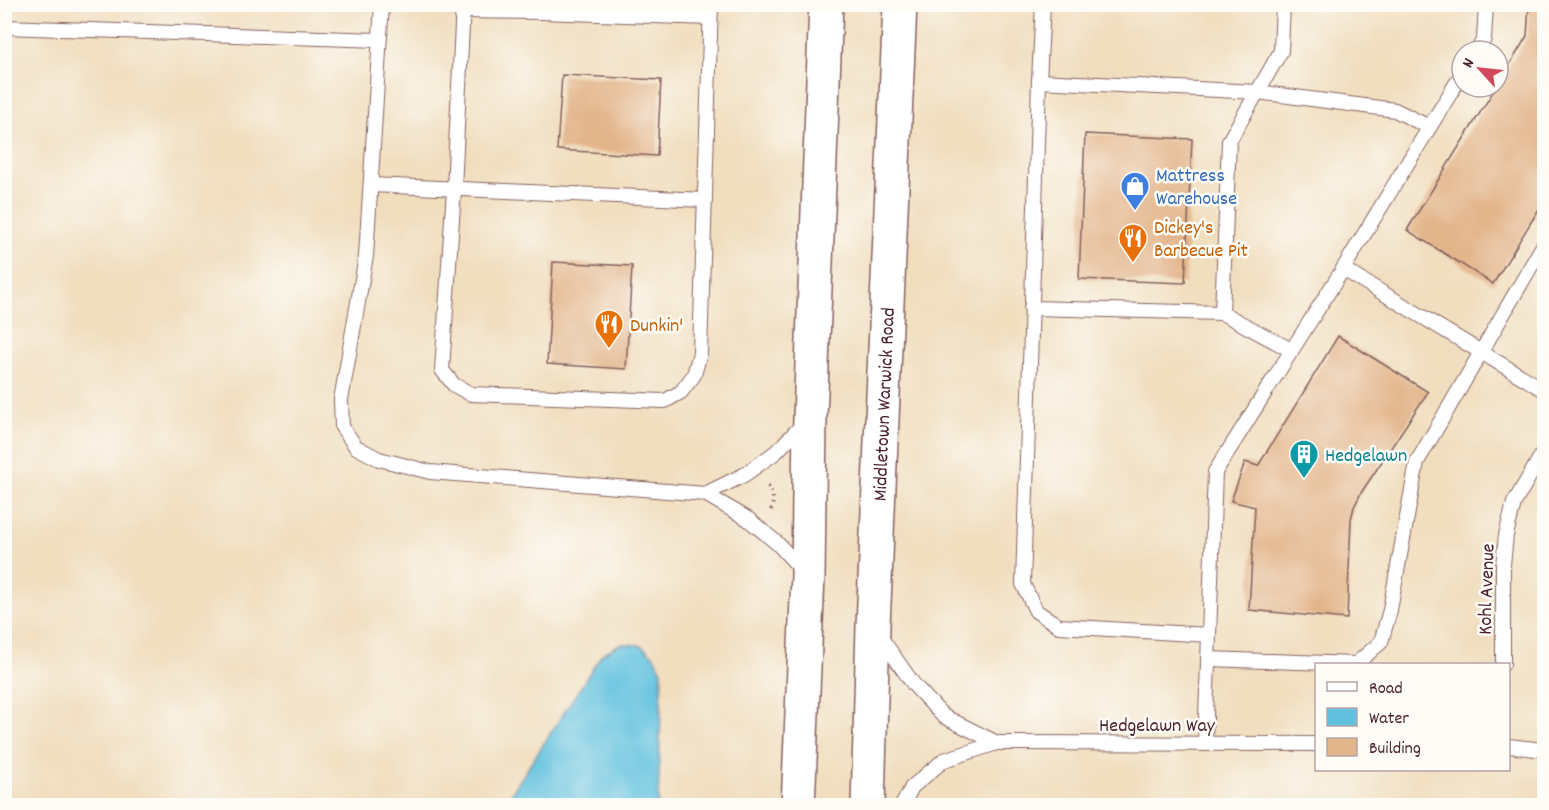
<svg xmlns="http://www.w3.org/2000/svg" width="1549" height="810" viewBox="0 0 1549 810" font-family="Dekko,sans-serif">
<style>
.water{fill:#61c1df;stroke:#567085;stroke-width:1.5}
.building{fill:#e3b58b}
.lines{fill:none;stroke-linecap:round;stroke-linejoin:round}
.lane-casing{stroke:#84625f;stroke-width:16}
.primary-casing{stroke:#84625f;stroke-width:36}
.path{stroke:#84625f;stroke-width:4;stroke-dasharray:1.5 4.5;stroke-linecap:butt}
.lane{stroke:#fff;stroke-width:14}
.primary{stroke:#fff;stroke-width:33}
.labels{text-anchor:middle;stroke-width:5;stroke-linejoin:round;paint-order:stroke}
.shop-label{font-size:20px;fill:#366cbe;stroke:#fdfcf7;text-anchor:start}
.food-label{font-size:20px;fill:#c56008;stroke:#fdfcf7;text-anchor:start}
.street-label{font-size:20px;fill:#4a1f2b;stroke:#fdfcf7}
.culture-label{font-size:20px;fill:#0d838f;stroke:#fdfcf7;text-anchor:start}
</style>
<rect width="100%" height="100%" fill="#fdfcf7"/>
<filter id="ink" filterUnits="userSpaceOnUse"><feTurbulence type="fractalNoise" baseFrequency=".0167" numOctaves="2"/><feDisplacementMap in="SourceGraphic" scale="12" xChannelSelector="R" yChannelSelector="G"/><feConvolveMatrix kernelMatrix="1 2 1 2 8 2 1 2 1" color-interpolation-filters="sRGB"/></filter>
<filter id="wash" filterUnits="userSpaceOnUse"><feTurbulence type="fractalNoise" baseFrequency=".008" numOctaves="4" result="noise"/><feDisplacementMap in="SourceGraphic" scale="24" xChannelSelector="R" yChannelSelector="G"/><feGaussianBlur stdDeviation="1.35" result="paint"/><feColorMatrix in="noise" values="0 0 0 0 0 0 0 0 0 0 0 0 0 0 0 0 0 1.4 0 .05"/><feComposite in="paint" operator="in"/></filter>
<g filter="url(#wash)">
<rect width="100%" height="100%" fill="#f1debf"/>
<polygon class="water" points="620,644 640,645 653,655 662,671 658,805 504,805 602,654"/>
<g id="blocks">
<g class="building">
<polygon points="1529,4 1544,4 1544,201 1493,284 1407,230 1496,87 1498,87 1498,84 1527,36"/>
<polygon points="562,75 661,80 657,156 557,150"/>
<polygon points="1085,134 1192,139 1185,283 1079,279"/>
<polygon points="553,262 632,266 626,369 547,364"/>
<polygon points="1338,336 1428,392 1361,493 1354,507 1351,519 1347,619 1249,610 1255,507 1231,501 1245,462 1258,466"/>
</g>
</g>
</g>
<g filter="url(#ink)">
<use href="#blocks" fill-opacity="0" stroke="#84625f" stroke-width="1.5"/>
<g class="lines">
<g class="lane-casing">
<g id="lane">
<polyline points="382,4 366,256 341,400 342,427 356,447 379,459 430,472 705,494 748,519 777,543 804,572"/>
<polyline points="463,4 454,189 442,370 454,385 471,394 665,401 681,392 694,375 700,353 711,4"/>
<polyline points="1043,4 1039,81 1023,584 1036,611 1059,626 1209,635"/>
<polyline points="1283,4 1281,51 1229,141 1222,313 1291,350"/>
<polyline points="462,11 541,12 710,18"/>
<polyline points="4,27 379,40"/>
<polyline points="1477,51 1484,39 1486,4"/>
<polyline points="1039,81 1257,92 1395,110 1429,127"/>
<polyline points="371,185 705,200"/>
<polyline points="1343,269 1544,390"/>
<polyline points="1031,308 1222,313"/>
<polyline points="705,494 744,475 776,452 805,422"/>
<polyline points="879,635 914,685 943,716 997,743"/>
<polyline points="1208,659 1356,664"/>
<polyline points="1356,664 1381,642 1390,610 1417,462 1544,244"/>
<polyline points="1503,664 1503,565 1506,535 1514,503 1544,451"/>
<polyline points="1205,744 1215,472 1343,269 1462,74"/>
<polyline points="1508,746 1544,750"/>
<polyline points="902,806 912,787 944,760 997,743 1316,744"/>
</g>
</g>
<g class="primary-casing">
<g id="primary">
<polyline points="798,806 808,576 810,418 826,4"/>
<path id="s1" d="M868,806L873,626L900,4"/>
</g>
</g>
<path class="path" d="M768,486C774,495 774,501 771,510"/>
<use href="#lane" class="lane"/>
<use href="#primary" class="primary"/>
</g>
</g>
<defs>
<g id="shop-pin" transform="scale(1.5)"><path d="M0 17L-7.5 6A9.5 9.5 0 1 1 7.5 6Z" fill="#3f7fe0" stroke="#fdfcf7"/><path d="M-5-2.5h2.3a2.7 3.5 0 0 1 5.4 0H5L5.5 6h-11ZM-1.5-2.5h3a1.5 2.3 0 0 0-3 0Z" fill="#fff"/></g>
<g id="restaurant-pin" transform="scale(1.5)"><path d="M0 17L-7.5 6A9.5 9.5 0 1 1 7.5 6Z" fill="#e8710a" stroke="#fdfcf7"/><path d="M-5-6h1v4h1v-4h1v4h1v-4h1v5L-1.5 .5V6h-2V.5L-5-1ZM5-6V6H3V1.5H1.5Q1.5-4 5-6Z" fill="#fff"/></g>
<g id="building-pin" transform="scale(1.5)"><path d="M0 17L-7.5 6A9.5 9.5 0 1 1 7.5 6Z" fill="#0f9aa8" stroke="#fdfcf7"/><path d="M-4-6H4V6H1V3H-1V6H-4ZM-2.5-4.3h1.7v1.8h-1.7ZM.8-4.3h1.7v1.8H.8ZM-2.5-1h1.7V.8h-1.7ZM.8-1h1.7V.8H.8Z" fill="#fff"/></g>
</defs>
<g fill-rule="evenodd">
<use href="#shop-pin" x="1135" y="186"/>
<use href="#restaurant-pin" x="1133" y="238"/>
<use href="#restaurant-pin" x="609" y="324"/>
<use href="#building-pin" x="1304" y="454"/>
</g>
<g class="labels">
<g class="shop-label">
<text x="1156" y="181">Mattress<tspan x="1156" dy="23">Warehouse</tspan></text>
</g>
<g class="food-label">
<text x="1154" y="233">Dickey's<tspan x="1154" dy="23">Barbecue Pit</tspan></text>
<text x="630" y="331">Dunkin'</text>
</g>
<g class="street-label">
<text dy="7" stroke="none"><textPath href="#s1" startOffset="402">Middletown Warwick Road</textPath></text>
<text transform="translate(1485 589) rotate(-88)" y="7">Kohl Avenue</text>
<text x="1157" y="731">Hedgelawn Way</text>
</g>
<g class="culture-label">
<text x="1325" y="461">Hedgelawn</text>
</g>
</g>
<rect width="1549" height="810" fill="none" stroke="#fdfcf7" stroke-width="24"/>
<rect x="1315" y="663" width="195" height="108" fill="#fdfcf7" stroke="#b5a4a5" stroke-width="1.5"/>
<rect x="1327" y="682" width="30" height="9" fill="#ffffff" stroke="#b5a4a5" stroke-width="1.5"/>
<text x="1369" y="693" font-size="18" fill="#4a1f2b">Road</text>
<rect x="1327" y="708" width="30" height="18" fill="#61c1df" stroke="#b5a4a5" stroke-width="1.5"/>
<text x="1369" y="723" font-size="18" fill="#4a1f2b">Water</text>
<rect x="1327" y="738" width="30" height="18" fill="#e3b58b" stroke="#b5a4a5" stroke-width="1.5"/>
<text x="1369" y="753" font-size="18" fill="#4a1f2b">Building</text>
<g transform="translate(1480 69) rotate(297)"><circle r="28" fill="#fdfcf7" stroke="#b5a4a5" stroke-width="1.5"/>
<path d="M0-4.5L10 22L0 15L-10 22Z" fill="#d1495b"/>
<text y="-9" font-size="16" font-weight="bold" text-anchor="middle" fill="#4a1f2b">N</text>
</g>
</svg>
